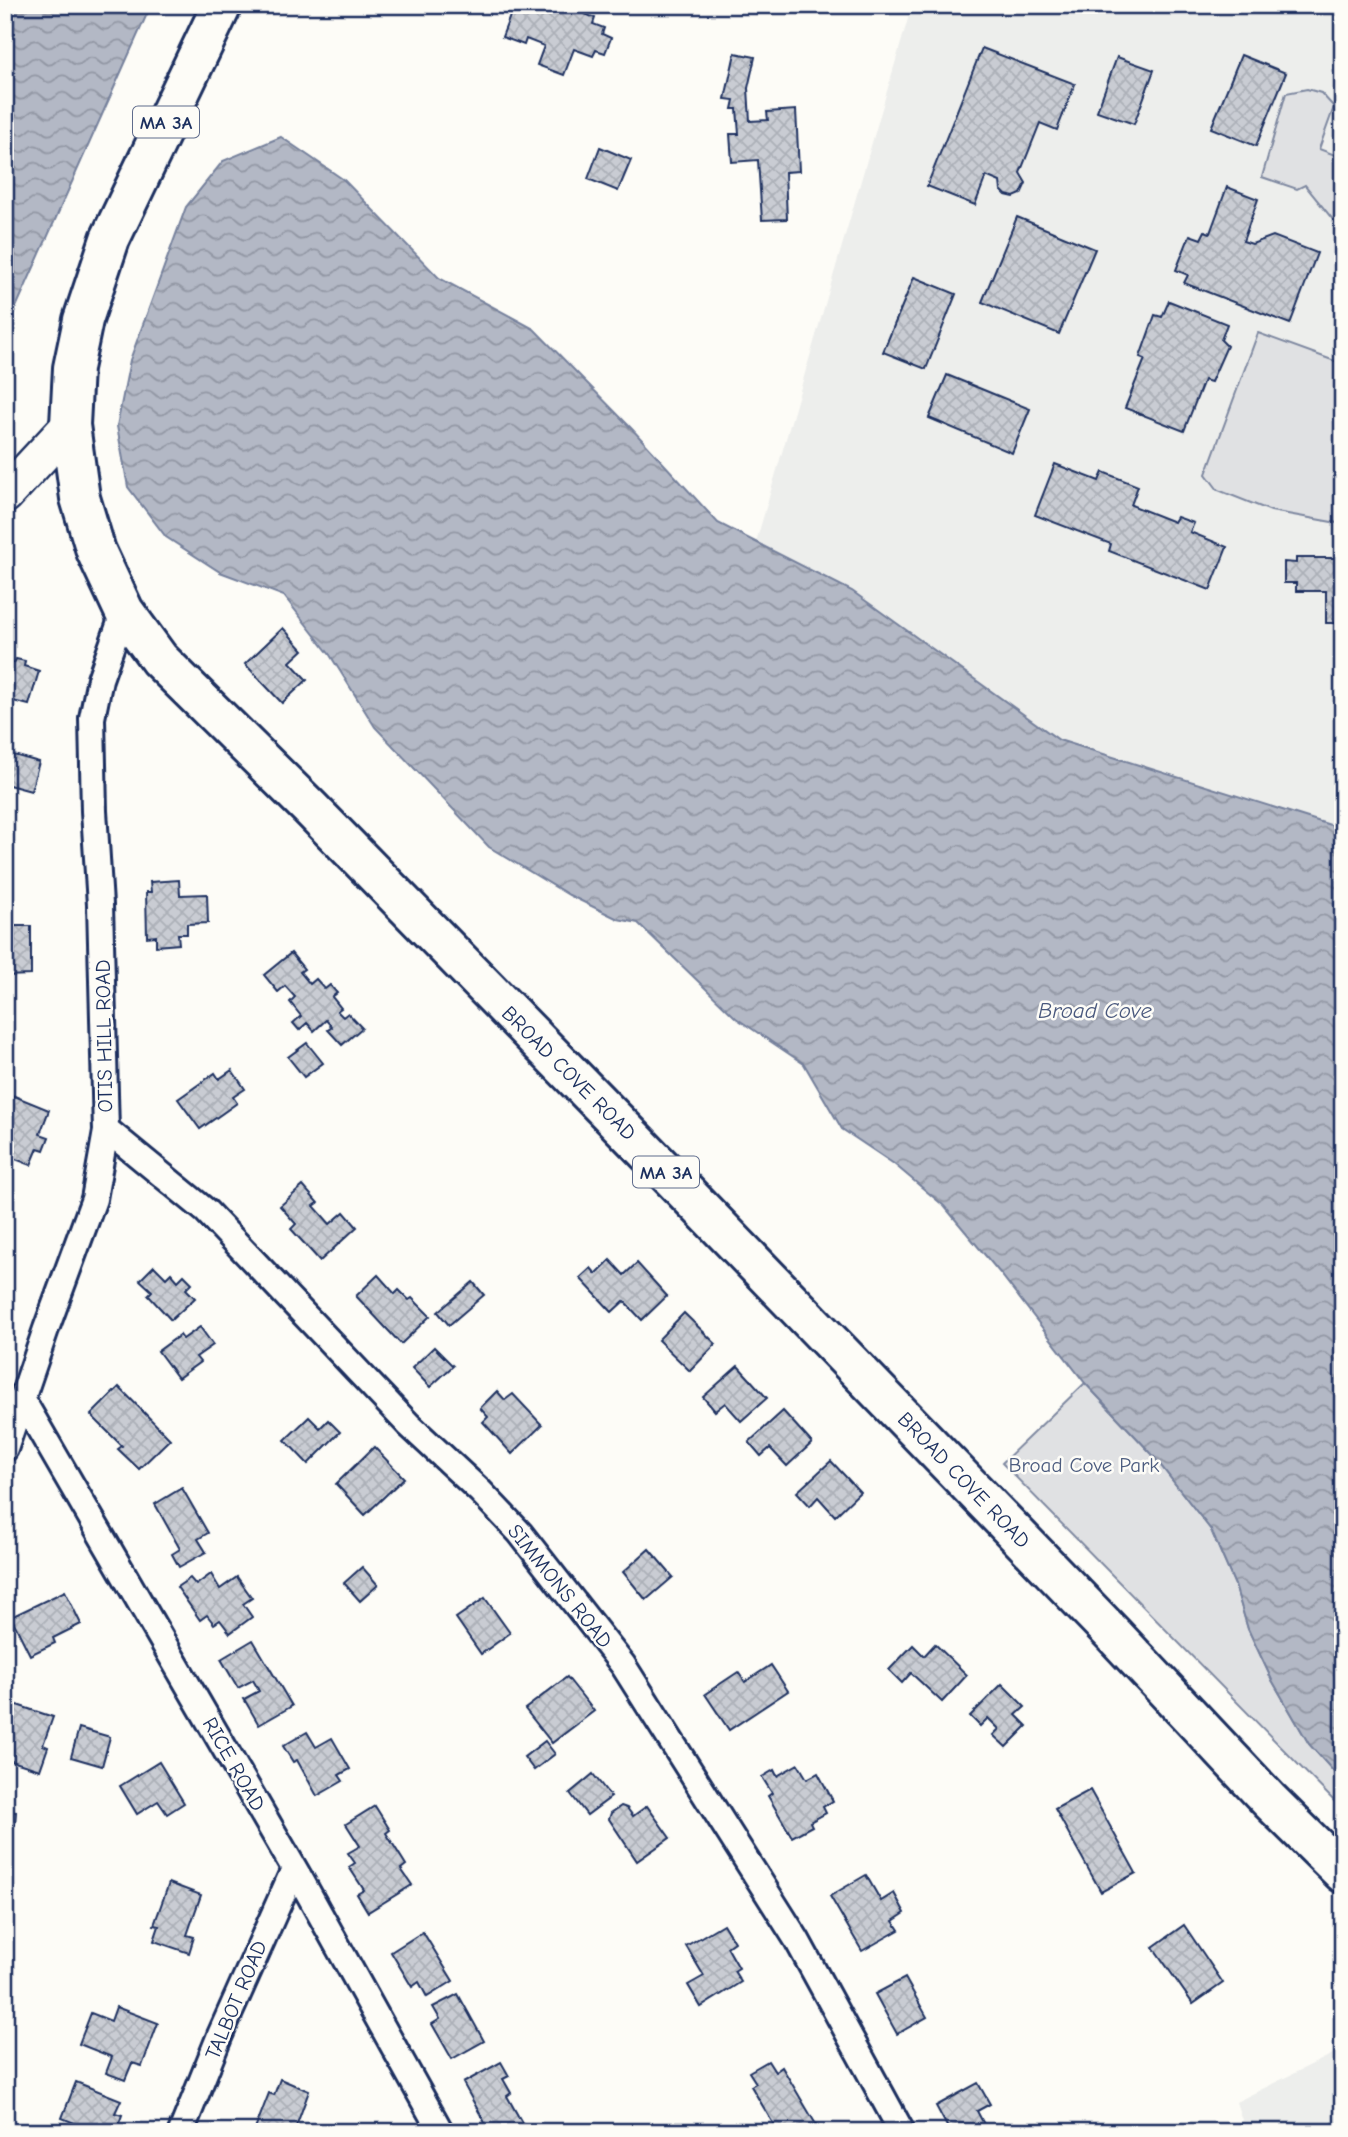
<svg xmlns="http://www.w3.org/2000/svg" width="1348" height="2137" viewBox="0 0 1348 2137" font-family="'Comic Neue',sans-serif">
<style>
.built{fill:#edeeec}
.green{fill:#e0e1e3;stroke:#7e88a0;stroke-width:2}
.water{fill:url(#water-waves);stroke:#76819c;stroke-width:2}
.building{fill:url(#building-cross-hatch);stroke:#1b2f5e;stroke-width:2}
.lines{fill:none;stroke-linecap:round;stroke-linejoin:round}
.street-casing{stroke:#1b2f5e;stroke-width:30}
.secondary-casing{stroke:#1b2f5e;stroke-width:40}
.primary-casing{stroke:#1b2f5e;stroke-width:44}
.street{stroke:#fdfcf7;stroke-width:24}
.secondary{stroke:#fdfcf7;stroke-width:35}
.primary{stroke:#fdfcf7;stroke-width:38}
.labels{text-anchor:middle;stroke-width:5;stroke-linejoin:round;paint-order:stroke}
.shield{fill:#fdfcf7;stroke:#5f6c8c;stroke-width:2}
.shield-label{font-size:19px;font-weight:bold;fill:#1b2f5e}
.street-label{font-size:21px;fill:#1b2f5e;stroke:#fdfcf7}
.park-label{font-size:21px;fill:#4c5c7f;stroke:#fdfcf7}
.water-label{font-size:23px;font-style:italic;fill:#49587d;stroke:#fdfcf7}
</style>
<defs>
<pattern id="water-waves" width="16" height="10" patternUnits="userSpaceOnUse" patternTransform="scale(1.75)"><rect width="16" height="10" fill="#b3b8c5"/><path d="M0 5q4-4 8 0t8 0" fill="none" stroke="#9196a3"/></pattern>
<pattern id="building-cross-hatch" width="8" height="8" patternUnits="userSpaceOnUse" patternTransform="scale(1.75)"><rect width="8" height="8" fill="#c9ccd3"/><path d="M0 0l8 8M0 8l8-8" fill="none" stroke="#acb0b8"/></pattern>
</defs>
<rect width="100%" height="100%" fill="#fdfcf7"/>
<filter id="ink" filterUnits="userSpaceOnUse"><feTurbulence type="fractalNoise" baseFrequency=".0143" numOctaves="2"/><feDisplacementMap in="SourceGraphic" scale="14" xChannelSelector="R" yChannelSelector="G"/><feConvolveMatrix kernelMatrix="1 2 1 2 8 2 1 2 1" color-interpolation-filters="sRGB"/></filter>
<g filter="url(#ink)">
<g class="built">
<polygon points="912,5 1343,5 1343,829 1059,740 852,591 756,542"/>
<polygon points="1343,2049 1343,2132 1246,2132 1236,2102"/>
</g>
<g class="green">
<polygon points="1307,89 1321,93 1334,107 1319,149 1343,158 1343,228 1338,226 1305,185 1297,189 1262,177 1286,93"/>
<polygon points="1258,333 1343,364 1343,524 1271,511 1218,490 1206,474"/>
<polygon points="1085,1383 1151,1453 1211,1530 1235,1585 1248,1629 1272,1680 1309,1744 1343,1782 1343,1810 1002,1463"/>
</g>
<g class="water">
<polygon points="5,5 151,5 5,332"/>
<polygon points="281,137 344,180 439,278 534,329 632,429 718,523 852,591 1059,740 1343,829 1343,1782 1309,1744 1272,1680 1248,1629 1235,1585 1211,1530 1151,1453 1085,1383 1000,1273 944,1206 894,1164 842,1129 804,1064 736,1018 638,923 618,919 569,895 489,847 375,727 330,655 284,596 220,572 166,537 128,487 117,426 130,360 186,207 223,161"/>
</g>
<g class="building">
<polygon points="505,5 564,5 595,18 593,24 604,28 602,34 611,38 605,53 596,50 593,56 574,49 564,75 537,65 544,46 526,39 524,45 502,37 513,8"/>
<polygon points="982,48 1075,84 1057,130 1040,123 1020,173 1026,183 1021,194 1014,197 1006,195 1001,190 1000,182 986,176 975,205 927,186"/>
<polygon points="735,53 755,57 748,88 750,121 768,120 767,112 796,110 799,171 785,172 787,219 762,220 758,160 732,162 730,134 739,134 737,109 732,109 734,100 725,99"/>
<polygon points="1241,55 1286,73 1256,146 1211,128"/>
<polygon points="1117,57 1154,70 1134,124 1097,111"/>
<polygon points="600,147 631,160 618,191 588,179"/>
<polygon points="1227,187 1258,199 1243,241 1252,244 1273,236 1317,253 1290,324 1184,283 1188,275 1176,270 1190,235 1201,239 1205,231 1210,233"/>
<polygon points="1017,217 1095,249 1059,334 982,302"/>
<polygon points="914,277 956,294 926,369 883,352"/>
<polygon points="1169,301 1227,324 1221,340 1227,346 1211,382 1204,380 1184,431 1125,408 1145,359 1140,357 1155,315 1162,317"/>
<polygon points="947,375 1030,409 1012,453 929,418"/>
<polygon points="1055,464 1099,481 1103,472 1138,486 1131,505 1174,522 1177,517 1194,523 1190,532 1227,547 1210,590 1109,551 1111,544 1035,515"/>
<polygon points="1296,558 1343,558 1343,623 1326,623 1326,591 1296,591 1296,583 1284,583 1284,562 1296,563"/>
<polygon points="283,628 303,650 290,662 307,680 282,703 245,664"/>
<polygon points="16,659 25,661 24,666 39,671 29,705 5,699 5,661 14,663"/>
<polygon points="10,754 39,762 31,791 5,784 5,773"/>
<polygon points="179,880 180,895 207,894 208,923 187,924 187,934 178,934 179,944 156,946 156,936 147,937 146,892 151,892 150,882"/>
<polygon points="5,908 7,926 31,926 31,975 5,976"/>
<polygon points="291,953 304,969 300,972 310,984 316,979 325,989 330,985 337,993 332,997 341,1008 337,1011 343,1017 348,1013 362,1028 342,1045 328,1030 332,1027 326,1020 314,1031 307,1023 299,1030 293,1023 301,1016 290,1002 295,997 285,986 278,992 264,975"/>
<polygon points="307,1043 323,1063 304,1077 288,1057"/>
<polygon points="232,1070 245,1089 233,1097 237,1103 200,1129 178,1099 215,1073 219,1079"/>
<polygon points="7,1093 49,1110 40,1134 49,1137 44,1150 38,1148 31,1165 5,1155 5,1099"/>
<polygon points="303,1186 318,1203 314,1206 330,1224 344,1212 357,1227 320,1261 291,1229 296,1224 280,1206"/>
<polygon points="610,1260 624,1275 637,1263 667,1296 642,1320 624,1301 612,1312 580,1278 591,1268 596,1274"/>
<polygon points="154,1266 166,1278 171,1273 178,1281 184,1275 192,1283 186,1289 195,1298 171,1320 148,1295 152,1291 140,1280"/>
<polygon points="378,1275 395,1294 399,1290 409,1300 412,1298 430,1316 401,1344 356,1296"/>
<polygon points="473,1282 484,1295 449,1325 438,1312"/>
<polygon points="684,1313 716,1344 690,1371 658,1340"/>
<polygon points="200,1327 213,1345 196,1357 200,1362 178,1378 158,1351 180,1335 183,1339"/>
<polygon points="434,1347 453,1366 430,1387 412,1368"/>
<polygon points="738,1366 767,1398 741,1421 725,1403 715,1411 703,1397"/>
<polygon points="119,1387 170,1439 139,1469 118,1449 122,1446 91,1415"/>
<polygon points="497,1391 505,1400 513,1394 542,1425 512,1454 483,1422 488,1417 480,1408"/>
<polygon points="783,1411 812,1443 787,1466 770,1448 761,1456 749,1442"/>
<polygon points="309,1417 320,1428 328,1420 340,1432 308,1464 285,1440"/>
<polygon points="374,1447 404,1478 365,1515 336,1484"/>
<polygon points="831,1461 860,1492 835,1516 818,1497 810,1506 797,1492"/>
<polygon points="182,1488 208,1533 198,1539 206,1552 179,1567 172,1554 180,1549 155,1504"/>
<polygon points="649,1549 673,1577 646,1600 623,1572"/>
<polygon points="362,1567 378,1585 360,1601 344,1583"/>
<polygon points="211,1574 220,1589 237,1577 252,1598 243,1604 252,1617 230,1633 220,1620 214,1624 207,1615 200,1620 177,1587 190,1578 196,1585"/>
<polygon points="65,1591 81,1624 53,1638 55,1643 30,1655 11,1617"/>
<polygon points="485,1598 510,1633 481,1654 456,1618"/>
<polygon points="253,1640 292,1706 259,1725 244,1699 259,1691 253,1680 238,1688 221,1659"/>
<polygon points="935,1644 967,1675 942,1702 911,1673 902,1683 889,1670 913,1645 924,1656"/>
<polygon points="771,1665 788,1691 729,1730 705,1694 738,1672 745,1682"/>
<polygon points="567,1677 594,1711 552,1743 525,1709"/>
<polygon points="1002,1684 1025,1707 1016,1715 1027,1726 1006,1747 993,1735 999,1729 988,1718 980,1726 970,1716"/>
<polygon points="5,1701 53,1717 43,1745 48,1747 40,1770 5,1759"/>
<polygon points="79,1728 110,1737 102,1766 71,1757"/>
<polygon points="307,1732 316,1747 332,1738 350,1769 339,1775 343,1781 317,1796 297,1760 293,1762 283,1746"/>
<polygon points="545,1741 555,1754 534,1770 524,1757"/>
<polygon points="159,1762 184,1803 167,1814 158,1801 137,1814 120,1786"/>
<polygon points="798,1764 807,1779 818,1773 833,1801 823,1807 826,1813 810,1822 812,1826 792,1837 768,1796 772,1793 762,1777 774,1770 777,1776"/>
<polygon points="593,1774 611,1797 587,1815 570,1793"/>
<polygon points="1090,1790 1136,1873 1101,1892 1055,1809"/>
<polygon points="375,1806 390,1830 386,1833 406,1865 401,1869 412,1885 368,1912 357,1894 364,1890 349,1867 355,1863 348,1853 360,1846 346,1824"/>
<polygon points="621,1806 627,1808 633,1816 647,1806 670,1838 637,1861 609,1819 611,1813"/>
<polygon points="5,1811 16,1812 15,1825 7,1824 6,1853"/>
<polygon points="866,1875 881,1901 894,1893 905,1913 893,1921 899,1930 862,1951 830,1896"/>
<polygon points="169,1883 201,1895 187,1935 194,1937 189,1953 154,1941 159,1926 154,1925"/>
<polygon points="723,1924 734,1942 727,1947 739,1968 734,1971 741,1982 701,2007 688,1985 704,1976 686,1946"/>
<polygon points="1184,1925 1223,1983 1193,2004 1153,1947"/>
<polygon points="423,1932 453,1981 427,1997 419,1982 412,1987 391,1952"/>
<polygon points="905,1978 927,2017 897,2034 875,1994"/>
<polygon points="458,1994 484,2041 452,2059 432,2024 440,2019 433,2007"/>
<polygon points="116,2007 158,2023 142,2066 132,2063 125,2080 106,2073 112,2057 79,2044 91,2013 111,2021"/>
<polygon points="768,2061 775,2072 782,2067 817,2126 806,2132 778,2132 751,2086 756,2083 749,2072"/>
<polygon points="501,2062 509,2076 503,2079 511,2093 507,2096 526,2130 523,2132 490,2132 463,2083"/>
<polygon points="280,2079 309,2091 294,2132 254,2132 269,2093 274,2095"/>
<polygon points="76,2082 121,2100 115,2113 122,2115 116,2132 96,2132 62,2118"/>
<polygon points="978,2083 990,2104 977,2111 988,2132 950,2132 936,2106"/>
</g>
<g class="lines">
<g class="street-casing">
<g id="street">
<polyline points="106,1129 206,1211 409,1425 480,1491 520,1533 623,1665 797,1940 902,2132"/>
<polyline points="22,1399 301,1880 441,2132"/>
<polyline points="5,1449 46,1329 94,1199 106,1131 100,905 94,811 92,718 100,679 124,611"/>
<polyline points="181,2132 220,2035 294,1869"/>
</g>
</g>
<g class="secondary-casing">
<polyline id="secondary" points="5,495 70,425"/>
</g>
<g class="primary-casing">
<polyline id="primary" points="222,5 110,239 83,320 73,368 70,425 80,498 96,551 124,611 159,659 310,808 636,1141 1114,1635 1269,1800 1343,1873"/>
</g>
<use href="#street" class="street"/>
<use href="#secondary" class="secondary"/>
<use href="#primary" class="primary"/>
</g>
</g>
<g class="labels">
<g class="shield">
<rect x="133" y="106.5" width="66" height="31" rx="5"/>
<rect x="633" y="1156.5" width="66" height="31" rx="5"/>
</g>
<g class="shield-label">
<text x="166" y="129">MA 3A</text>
<text x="666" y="1179">MA 3A</text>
</g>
<g class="street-label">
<text transform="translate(104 1036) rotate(-91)" y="7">OTIS HILL ROAD</text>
<text transform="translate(569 1073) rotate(45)" y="7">BROAD COVE ROAD</text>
<text transform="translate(964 1480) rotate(46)" y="7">BROAD COVE ROAD</text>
<text transform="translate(560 1586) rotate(51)" y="7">SIMMONS ROAD</text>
<text transform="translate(234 1764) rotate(60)" y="7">RICE ROAD</text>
<text transform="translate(236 2000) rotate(-67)" y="7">TALBOT ROAD</text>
</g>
<g class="park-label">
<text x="1084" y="1472">Broad Cove Park</text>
</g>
<g class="water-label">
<text x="1095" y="1018">Broad Cove</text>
</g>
</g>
<rect width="1348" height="2137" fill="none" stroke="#fdfcf7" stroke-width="28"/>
<rect x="14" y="14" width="1320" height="2109" fill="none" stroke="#1b2f5e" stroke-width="2.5" filter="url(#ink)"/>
</svg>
